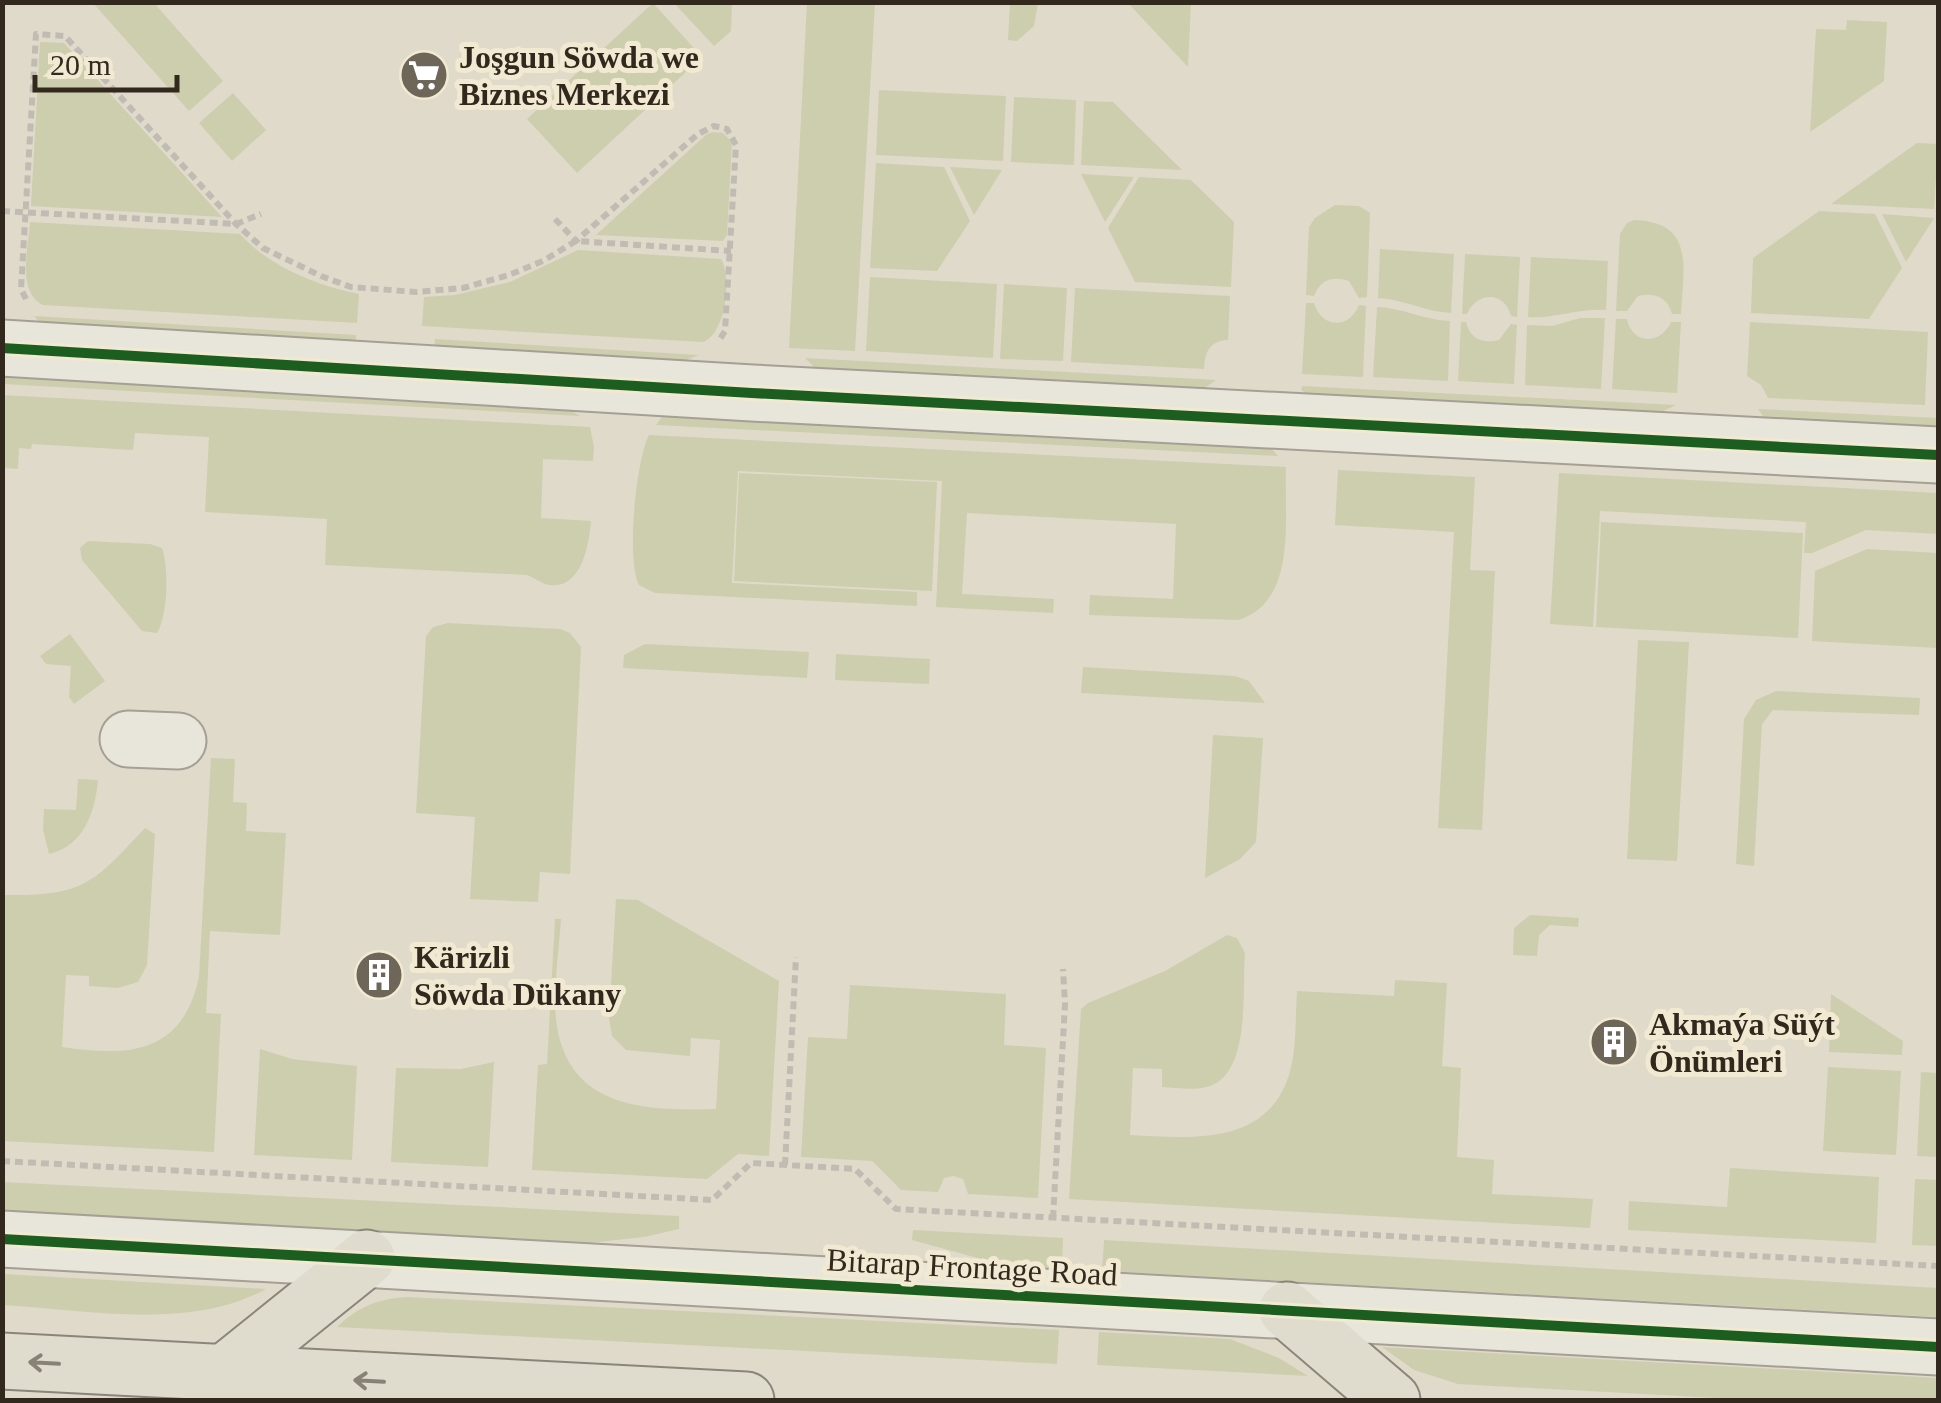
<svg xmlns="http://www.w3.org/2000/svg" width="1941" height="1403" viewBox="0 0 1941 1403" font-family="'Times New Roman',serif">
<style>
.green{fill:#cdceae}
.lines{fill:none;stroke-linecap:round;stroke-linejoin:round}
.minor-casing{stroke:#a59f94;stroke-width:59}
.major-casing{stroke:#8a857a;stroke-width:59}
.path{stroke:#c1bcb3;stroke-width:6;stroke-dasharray:8 5;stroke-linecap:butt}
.minor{stroke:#e8e5db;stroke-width:55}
.major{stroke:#dfdbcd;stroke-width:55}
.cycleway-casing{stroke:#f1e9d1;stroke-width:16}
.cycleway{stroke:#1b5e20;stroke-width:10}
.oneway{stroke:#888276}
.labels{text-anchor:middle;stroke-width:10;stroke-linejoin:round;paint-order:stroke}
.poi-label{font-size:32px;font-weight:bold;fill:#32281e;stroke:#f1e9d1;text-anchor:start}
.street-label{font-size:32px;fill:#32281e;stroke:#f1e9d1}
</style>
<rect width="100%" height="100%" fill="#e0daca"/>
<g class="green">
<polygon points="93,3 154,3 223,81 189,111"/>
<polygon points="653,3 702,57 577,173 527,119"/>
<polygon points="674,3 732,3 731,31 714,46"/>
<polygon points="807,3 875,3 855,351 789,348"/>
<polygon points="1010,3 1038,3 1034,26 1017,41 1008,40"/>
<polygon points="1128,3 1191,3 1188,67"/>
<polygon points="1847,20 1887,22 1884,81 1810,132 1816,29 1846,30"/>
<polygon points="40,42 64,43 222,217 31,206"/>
<polygon points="879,90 1006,96 1003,161 876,155"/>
<polygon points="233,93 266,130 232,161 199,123"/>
<polygon points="1014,97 1076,100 1074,165 1011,162"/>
<polygon points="1084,101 1113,102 1182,170 1081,165"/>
<polygon points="713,132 723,133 732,142 727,235 723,241 596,235 707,134"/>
<polygon points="1917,143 1938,144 1934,209 1831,204"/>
<polygon points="876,163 944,167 970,221 937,271 870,268"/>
<polygon points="950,167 1002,170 974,215"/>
<polygon points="1081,174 1134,177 1105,222"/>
<polygon points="1139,177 1191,180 1234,222 1231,287 1135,282 1108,228"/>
<path d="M1335,205L1359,206L1370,213L1367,297L1359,298L1349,281C1333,276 1321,278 1314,296L1306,295L1309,227L1315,218Z"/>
<polygon points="1819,211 1875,214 1902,268 1869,319 1751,313 1753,258"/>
<polygon points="1882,214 1934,218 1906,262"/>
<path d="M1634,220C1696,222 1683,268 1681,314H1672C1668,297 1654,292 1638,296L1627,311H1616L1620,234L1627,223Z"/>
<path d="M30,222L240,234C270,267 315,285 359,294L357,323L43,305C16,291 29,247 30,222Z"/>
<path d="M1380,249L1454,254L1451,313C1425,312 1404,299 1378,298Z"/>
<path d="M578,250L721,259C732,277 726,334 703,342L422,326L424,297L455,295L510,282Z"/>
<path d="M1465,254L1520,257L1517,317L1511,316C1505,291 1477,291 1467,314H1462Z"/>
<path d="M1531,257L1608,261L1606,310C1578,308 1555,319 1528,317Z"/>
<polygon points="870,277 997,284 993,358 866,351"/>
<polygon points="1004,284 1067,288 1063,361 1000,359"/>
<path d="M1075,288L1230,296L1228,340C1209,341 1205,352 1204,369L1071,362Z"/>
<path d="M1306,303H1314C1321,328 1349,330 1359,305L1366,306L1363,377L1302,374Z"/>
<path d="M1377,307C1403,308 1424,320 1450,321L1448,381L1373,377Z"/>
<polygon points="34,316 356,335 356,345 42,325"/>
<polygon points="1580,318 1605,318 1601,389 1525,385 1527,325 1552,326"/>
<path d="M1616,319H1627C1632,345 1661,345 1671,322H1681L1677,393L1612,389Z"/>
<path d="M1461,322H1466C1470,339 1483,344 1499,340L1511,324L1517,325L1514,384L1458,381Z"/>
<polygon points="1750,322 1928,332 1925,405 1768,398 1761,385 1747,376"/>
<polygon points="435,339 699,355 678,363 434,349"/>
<polygon points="805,358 1216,380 1202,390 816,369"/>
<polygon points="2,375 564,406 580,416 3,384"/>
<polygon points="1302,386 1676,405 1657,414 1308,395 1301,390"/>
<path d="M2,395L590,427L594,447L593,461L543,459L541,518L591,521C589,544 582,589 550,585C542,584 535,578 527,575L325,565L327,519L205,512L209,437L135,433L133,450L32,444L31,449L19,448L18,469L4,468Z"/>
<polygon points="1758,409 1938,418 1938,431 1766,420"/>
<polygon points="664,414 1270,447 1278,456 656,425"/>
<path d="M649,435L1286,467C1284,518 1298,602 1238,620L1089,615L1090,595L1173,599L1176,524L967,513L962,594L1054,599L1053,613L936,607L942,481L738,471L732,583L917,592V606L655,593L639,585C626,560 636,460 649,435Z"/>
<polygon points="1338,470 1475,477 1470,570 1495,571 1482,830 1438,828 1454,532 1335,525"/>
<polygon points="739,473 937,482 932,591 734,581"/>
<polygon points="1559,473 1938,493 1938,534 1866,530 1812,553 1804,553 1806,522 1600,511 1593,627 1550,624"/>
<polygon points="1601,522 1803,533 1798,638 1596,627"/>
<path d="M88,541L150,544L162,548C169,569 168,614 157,633L142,631L82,560L80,548Z"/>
<polygon points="1867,549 1938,553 1938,648 1812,641 1815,571"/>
<polygon points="448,623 560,629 570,633 581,647 570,874 540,872 538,902 470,899 475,817 416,813 426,636 433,627"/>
<polygon points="70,634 105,681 74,704 69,697 71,666 46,664 40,656"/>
<polygon points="1638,640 1689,642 1677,861 1627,859"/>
<polygon points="645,644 809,652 807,678 623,668 624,655"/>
<polygon points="836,654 930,659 929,684 835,680"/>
<polygon points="1083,667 1235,676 1249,681 1265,703 1081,693"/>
<polygon points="1776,691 1920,698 1919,715 1773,710 1762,724 1754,866 1736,864 1744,719 1756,700"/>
<polygon points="1213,735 1263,738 1256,842 1240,859 1205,878"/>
<path d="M211,758L235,759L233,802L247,803L246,831L286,833L280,935L210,931L206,1013L221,1014L214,1152L3,1141V895C83,896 92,885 145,828L155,834L147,965L138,982L118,988L89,986V976L66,975L62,1047C130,1057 182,1054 199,977Z"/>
<path d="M78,779L98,780C95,812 84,846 49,854L43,830L44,809L76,810Z"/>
<path d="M616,899L638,900L779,981L769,1156L738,1154L707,1179L532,1170L538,1065L547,1064L555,919H561C559,951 553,987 556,1019C566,1109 645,1111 716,1109L720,1040L691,1038L690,1056L626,1050L612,1036L609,1018Z"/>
<polygon points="1530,915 1579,918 1578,927 1550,925 1539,935 1537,956 1513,955 1514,928"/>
<path d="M1227,935L1237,938L1245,953C1242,989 1251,1072 1210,1086C1195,1091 1177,1088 1162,1087V1069L1133,1068L1130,1135C1190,1138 1266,1147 1289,1075C1297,1049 1295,1018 1297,991L1394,996L1395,980L1447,983L1442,1066L1461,1068L1457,1157L1494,1160L1492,1194L1593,1199L1590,1228L1069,1199L1081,1009L1088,1003L1165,971Z"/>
<polygon points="850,985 1006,994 1004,1045 1046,1048 1038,1198 968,1194 963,1179 953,1176 944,1178 938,1192 901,1190 872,1161 801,1157 808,1037 847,1039"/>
<polygon points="1831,994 1903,1041 1902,1055 1829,1052"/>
<polygon points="260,1049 292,1059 357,1066 352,1160 254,1155"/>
<polygon points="494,1062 488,1167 391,1162 396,1068 461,1069"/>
<polygon points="1828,1067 1901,1071 1896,1155 1823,1151"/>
<polygon points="1921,1072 1938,1073 1938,1157 1917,1156"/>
<polygon points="1730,1168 1879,1177 1876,1243 1628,1230 1629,1201 1727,1207"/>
<polygon points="1915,1179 1938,1180 1938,1246 1912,1245"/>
<polygon points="2,1182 679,1216 679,1229 644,1237 589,1243 3,1213"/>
<polygon points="913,1230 1063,1238 1062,1269 992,1262 912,1240"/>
<polygon points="1104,1240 1938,1288 1938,1317 1102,1271"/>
<path d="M2,1274H3L266,1289C190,1331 87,1310 3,1305Z"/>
<path d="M406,1297L1059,1330L1057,1364L337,1327C357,1307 378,1299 406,1297Z"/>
<polygon points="1099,1332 1230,1339 1279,1358 1308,1376 1097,1365"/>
<polygon points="1382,1347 1938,1378 1938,1400 1753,1400 1458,1384 1414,1370"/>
</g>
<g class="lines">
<g class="minor-casing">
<g id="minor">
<polyline points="2,348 752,393 1938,455"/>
<polyline points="128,739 178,741"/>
<polyline points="2,1239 1938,1347"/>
</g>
</g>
<g class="major-casing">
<g id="major">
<polyline points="1287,1310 1392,1400"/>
<polyline points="2,1361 746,1400"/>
<polyline points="224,1373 367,1258"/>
</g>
</g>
<g class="path">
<polyline points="2,211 236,224 261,214"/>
<polyline points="555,219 576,241 698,134 714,126 727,129 736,145 725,331 720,339"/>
<polyline points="26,299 21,289 36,34 65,36 236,224 263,248 321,276 351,287 416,292 463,288 509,275 543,261 576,241 731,251"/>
<polyline points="2,1161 712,1200 751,1163 855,1169 896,1209 1938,1266"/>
<polyline points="785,1165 796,957"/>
<polyline points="1053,1218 1065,1004 1063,969"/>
</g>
<use href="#minor" class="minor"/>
<use href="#major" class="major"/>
<g class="cycleway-casing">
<g id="cycleway">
<polyline points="2,348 752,393 1938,455"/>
<polyline points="2,1239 1938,1347"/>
</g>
</g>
<use href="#cycleway" class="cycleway"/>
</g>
<defs><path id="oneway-shaft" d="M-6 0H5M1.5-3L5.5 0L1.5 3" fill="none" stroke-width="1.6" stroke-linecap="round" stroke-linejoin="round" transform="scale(2.5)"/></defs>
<g class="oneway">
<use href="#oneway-shaft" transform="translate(44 1363) rotate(-177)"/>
<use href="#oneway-shaft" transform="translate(369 1381) rotate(-177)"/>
</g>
<defs>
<g id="supermarket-disc" transform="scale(2.5)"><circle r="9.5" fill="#6f665a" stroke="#f1e9d1"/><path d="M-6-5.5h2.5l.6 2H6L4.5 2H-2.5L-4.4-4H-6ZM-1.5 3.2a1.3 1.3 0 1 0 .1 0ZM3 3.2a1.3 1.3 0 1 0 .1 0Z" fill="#fff"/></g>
<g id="building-disc" transform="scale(2.5)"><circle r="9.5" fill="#6f665a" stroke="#f1e9d1"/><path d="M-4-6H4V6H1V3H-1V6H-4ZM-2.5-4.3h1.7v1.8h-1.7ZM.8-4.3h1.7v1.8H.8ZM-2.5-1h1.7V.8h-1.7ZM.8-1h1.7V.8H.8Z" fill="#fff"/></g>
</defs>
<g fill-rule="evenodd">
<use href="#supermarket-disc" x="424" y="75"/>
<use href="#building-disc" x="379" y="975"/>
<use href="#building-disc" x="1614" y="1042"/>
</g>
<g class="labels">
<g class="poi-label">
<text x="459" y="68">Joşgun Söwda we<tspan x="459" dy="37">Biznes Merkezi</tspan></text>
<text x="414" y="968">Kärizli<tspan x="414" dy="37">Söwda Dükany</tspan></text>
<text x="1649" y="1035">Akmaýa Süýt<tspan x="1649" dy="37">Önümleri</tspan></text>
</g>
<g class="street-label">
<text transform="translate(972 1267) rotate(3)" y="11">Bitarap Frontage Road</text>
</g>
</g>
<rect width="1941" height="1403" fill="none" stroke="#32281e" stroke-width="10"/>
<path d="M35 75v15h142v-15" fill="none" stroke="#32281e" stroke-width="5"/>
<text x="50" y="75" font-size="30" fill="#32281e" stroke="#f1e9d1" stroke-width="8" paint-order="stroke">20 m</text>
</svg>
